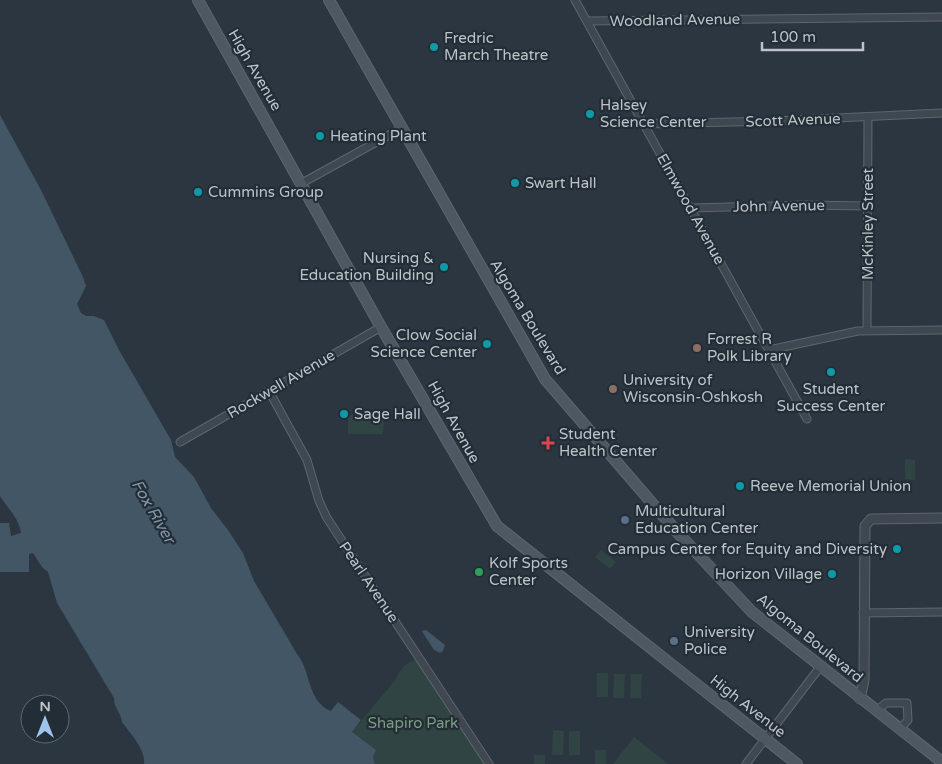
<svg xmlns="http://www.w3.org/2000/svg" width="942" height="764" viewBox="0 0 942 764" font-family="'Varela Round',sans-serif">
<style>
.green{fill:#304443}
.water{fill:#435666}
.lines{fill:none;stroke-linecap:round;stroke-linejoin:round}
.minor-casing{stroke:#5d666e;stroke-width:9}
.tertiary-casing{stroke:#5d666e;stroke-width:11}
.secondary-casing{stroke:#5d666e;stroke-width:12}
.minor{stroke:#3f4850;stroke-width:7}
.tertiary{stroke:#3f4850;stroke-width:9}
.secondary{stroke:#4d5863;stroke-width:10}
.culture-dot{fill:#0f9aa8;stroke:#232d36;stroke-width:2}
.education-dot{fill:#8d6e63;stroke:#232d36;stroke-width:2}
.health-dot{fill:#e0444e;stroke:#232d36;stroke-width:2}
.service-dot{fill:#5c6f8a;stroke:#232d36;stroke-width:2}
.leisure-dot{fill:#2e9e5b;stroke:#232d36;stroke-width:2}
.labels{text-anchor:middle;stroke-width:4.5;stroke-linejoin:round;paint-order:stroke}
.street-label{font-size:15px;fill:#bcc3ca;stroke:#232d36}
.poi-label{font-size:15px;fill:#bcc3ca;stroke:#232d36;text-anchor:start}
.park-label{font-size:15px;fill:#7d9d81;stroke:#232d36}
.water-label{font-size:16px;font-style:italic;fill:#8196a9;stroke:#232d36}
</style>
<rect width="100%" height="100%" fill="#2b3640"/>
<g class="green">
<polygon points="356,412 376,412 376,416 384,417 383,434 348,434 348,415 356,415"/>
<polygon points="905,459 915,460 915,480 905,479"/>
<polygon points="601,550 616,562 610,569 595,557"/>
<path d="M420,658L488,764H375L373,757L352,732L396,679C401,667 408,662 420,658Z"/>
<rect x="597" y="673" width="11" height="24"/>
<polygon points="614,674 625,674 624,698 613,698"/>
<polygon points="631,674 642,674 641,698 630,698"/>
<polygon points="553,730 564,731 563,755 552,755"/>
<rect x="569" y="731" width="11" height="24"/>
<polygon points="634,737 668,764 613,764"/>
<rect x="595" y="750" width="11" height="14"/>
<rect x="534" y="755" width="11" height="9"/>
</g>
<g class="water">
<path d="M0,115L41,190L83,277L86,286L77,304L81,313L86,316H94L104,320L119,350L171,440L175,457L194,477L211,508L228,530L243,553L254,581L297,654C311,670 307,702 331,711L338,702L361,720L352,732L376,750L373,757L375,764H144C146,750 130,733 122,722C121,712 114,709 114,698L57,603L48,572L42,567L33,553L29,554V572H0V523H9L11,536L21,533C19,518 8,509 0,496Z"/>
<polygon points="426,630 445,645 443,651 440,653 434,650 423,633 422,631"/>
</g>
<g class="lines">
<g class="minor-casing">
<g id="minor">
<polyline points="575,0 807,419"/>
<polyline points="587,21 942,17"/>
<polyline points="645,124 774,121 942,113"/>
<polyline points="302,183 402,128"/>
<polyline points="691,208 805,205 868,206"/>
<polyline points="867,330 868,117"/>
<polyline points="769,350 858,331 942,330"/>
<polyline points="269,391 307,460 319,501 327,518 489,764"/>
<polyline points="180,442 381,327"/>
<polyline points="863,613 942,612"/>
<polyline points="876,711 886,703 907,703 908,720 900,729"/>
<polyline points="746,764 820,667"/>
</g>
</g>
<g class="tertiary-casing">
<polyline id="tertiary" points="860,699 864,680 865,526 871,519 942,518"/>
</g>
<g class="secondary-casing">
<g id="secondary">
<polyline points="198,0 381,327 497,526 797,764"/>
<polyline points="329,0 545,379 677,532 752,612 942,762"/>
</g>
</g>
<use href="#minor" class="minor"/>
<use href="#tertiary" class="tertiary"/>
<use href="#secondary" class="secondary"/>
</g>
<g class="culture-dot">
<circle cx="434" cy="47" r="5"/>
<circle cx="590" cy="114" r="5"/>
<circle cx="320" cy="136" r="5"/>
<circle cx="515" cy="183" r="5"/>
<circle cx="198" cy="192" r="5"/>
<circle cx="444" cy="267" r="5"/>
<circle cx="487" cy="344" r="5"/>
<circle cx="831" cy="372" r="5"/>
<circle cx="344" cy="414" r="5"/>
<circle cx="740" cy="486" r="5"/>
<circle cx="897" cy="549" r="5"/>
<circle cx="832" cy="574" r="5"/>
</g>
<g class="education-dot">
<circle cx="697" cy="348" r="5"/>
<circle cx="613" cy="389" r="5"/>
</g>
<path class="health-dot" d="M545.5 435.5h5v5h5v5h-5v5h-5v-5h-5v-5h5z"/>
<g class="service-dot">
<circle cx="625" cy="520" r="5"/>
<circle cx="674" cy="641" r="5"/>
</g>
<circle class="leisure-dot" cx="479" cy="572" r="5"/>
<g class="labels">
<g class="street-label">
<text transform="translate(675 20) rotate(-1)" y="5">Woodland Avenue</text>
<text transform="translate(255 70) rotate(60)" y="5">High Avenue</text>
<text transform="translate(793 120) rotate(-2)" y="5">Scott Avenue</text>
<text transform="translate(779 206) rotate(-1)" y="5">John Avenue</text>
<text transform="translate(691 209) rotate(61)" y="5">Elmwood Avenue</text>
<text transform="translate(868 224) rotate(-90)" y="5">McKinley Street</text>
<text transform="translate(528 317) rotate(59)" y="5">Algoma Boulevard</text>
<text transform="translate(281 384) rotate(-30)" y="5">Rockwell Avenue</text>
<text transform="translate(454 422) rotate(61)" y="5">High Avenue</text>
<text transform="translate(369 582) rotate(56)" y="5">Pearl Avenue</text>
<text transform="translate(810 638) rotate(39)" y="5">Algoma Boulevard</text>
<text transform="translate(748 706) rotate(38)" y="5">High Avenue</text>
</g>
<g class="poi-label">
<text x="444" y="43">Fredric<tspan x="444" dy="17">March Theatre</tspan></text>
<text x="600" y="110">Halsey<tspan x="600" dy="17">Science Center</tspan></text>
<text x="330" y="141">Heating Plant</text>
<text x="525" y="188">Swart Hall</text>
<text x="208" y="197">Cummins Group</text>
<text x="434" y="263" text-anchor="end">Nursing &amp;<tspan x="434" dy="17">Education Building</tspan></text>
<text x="477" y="340" text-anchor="end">Clow Social<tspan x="477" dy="17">Science Center</tspan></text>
<text x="707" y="344">Forrest R<tspan x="707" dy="17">Polk Library</tspan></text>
<text x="623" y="385">University of<tspan x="623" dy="17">Wisconsin-Oshkosh</tspan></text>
<text x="831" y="394" text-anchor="middle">Student<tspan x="831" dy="17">Success Center</tspan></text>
<text x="354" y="419">Sage Hall</text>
<text x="559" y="439">Student<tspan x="559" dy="17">Health Center</tspan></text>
<text x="750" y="491">Reeve Memorial Union</text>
<text x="635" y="516">Multicultural<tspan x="635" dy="17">Education Center</tspan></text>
<text x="887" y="554" text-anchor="end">Campus Center for Equity and Diversity</text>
<text x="489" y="568">Kolf Sports<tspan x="489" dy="17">Center</tspan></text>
<text x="822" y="579" text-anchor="end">Horizon Village</text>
<text x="684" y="637">University<tspan x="684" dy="17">Police</tspan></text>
</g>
<g class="park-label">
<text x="413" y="728">Shapiro Park</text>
</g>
<g class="water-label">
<text transform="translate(154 511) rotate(60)" y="6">Fox River</text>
</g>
</g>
<g transform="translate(45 719)"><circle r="24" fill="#232d36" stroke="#606971"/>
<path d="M0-4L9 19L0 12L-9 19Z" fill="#9fc5ec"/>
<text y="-8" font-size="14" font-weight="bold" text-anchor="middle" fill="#bcc3ca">N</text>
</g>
<path d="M762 42v8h101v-8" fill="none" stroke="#bcc3ca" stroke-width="2.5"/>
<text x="770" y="42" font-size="15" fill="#bcc3ca" stroke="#232d36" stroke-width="4" paint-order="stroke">100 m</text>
</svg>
